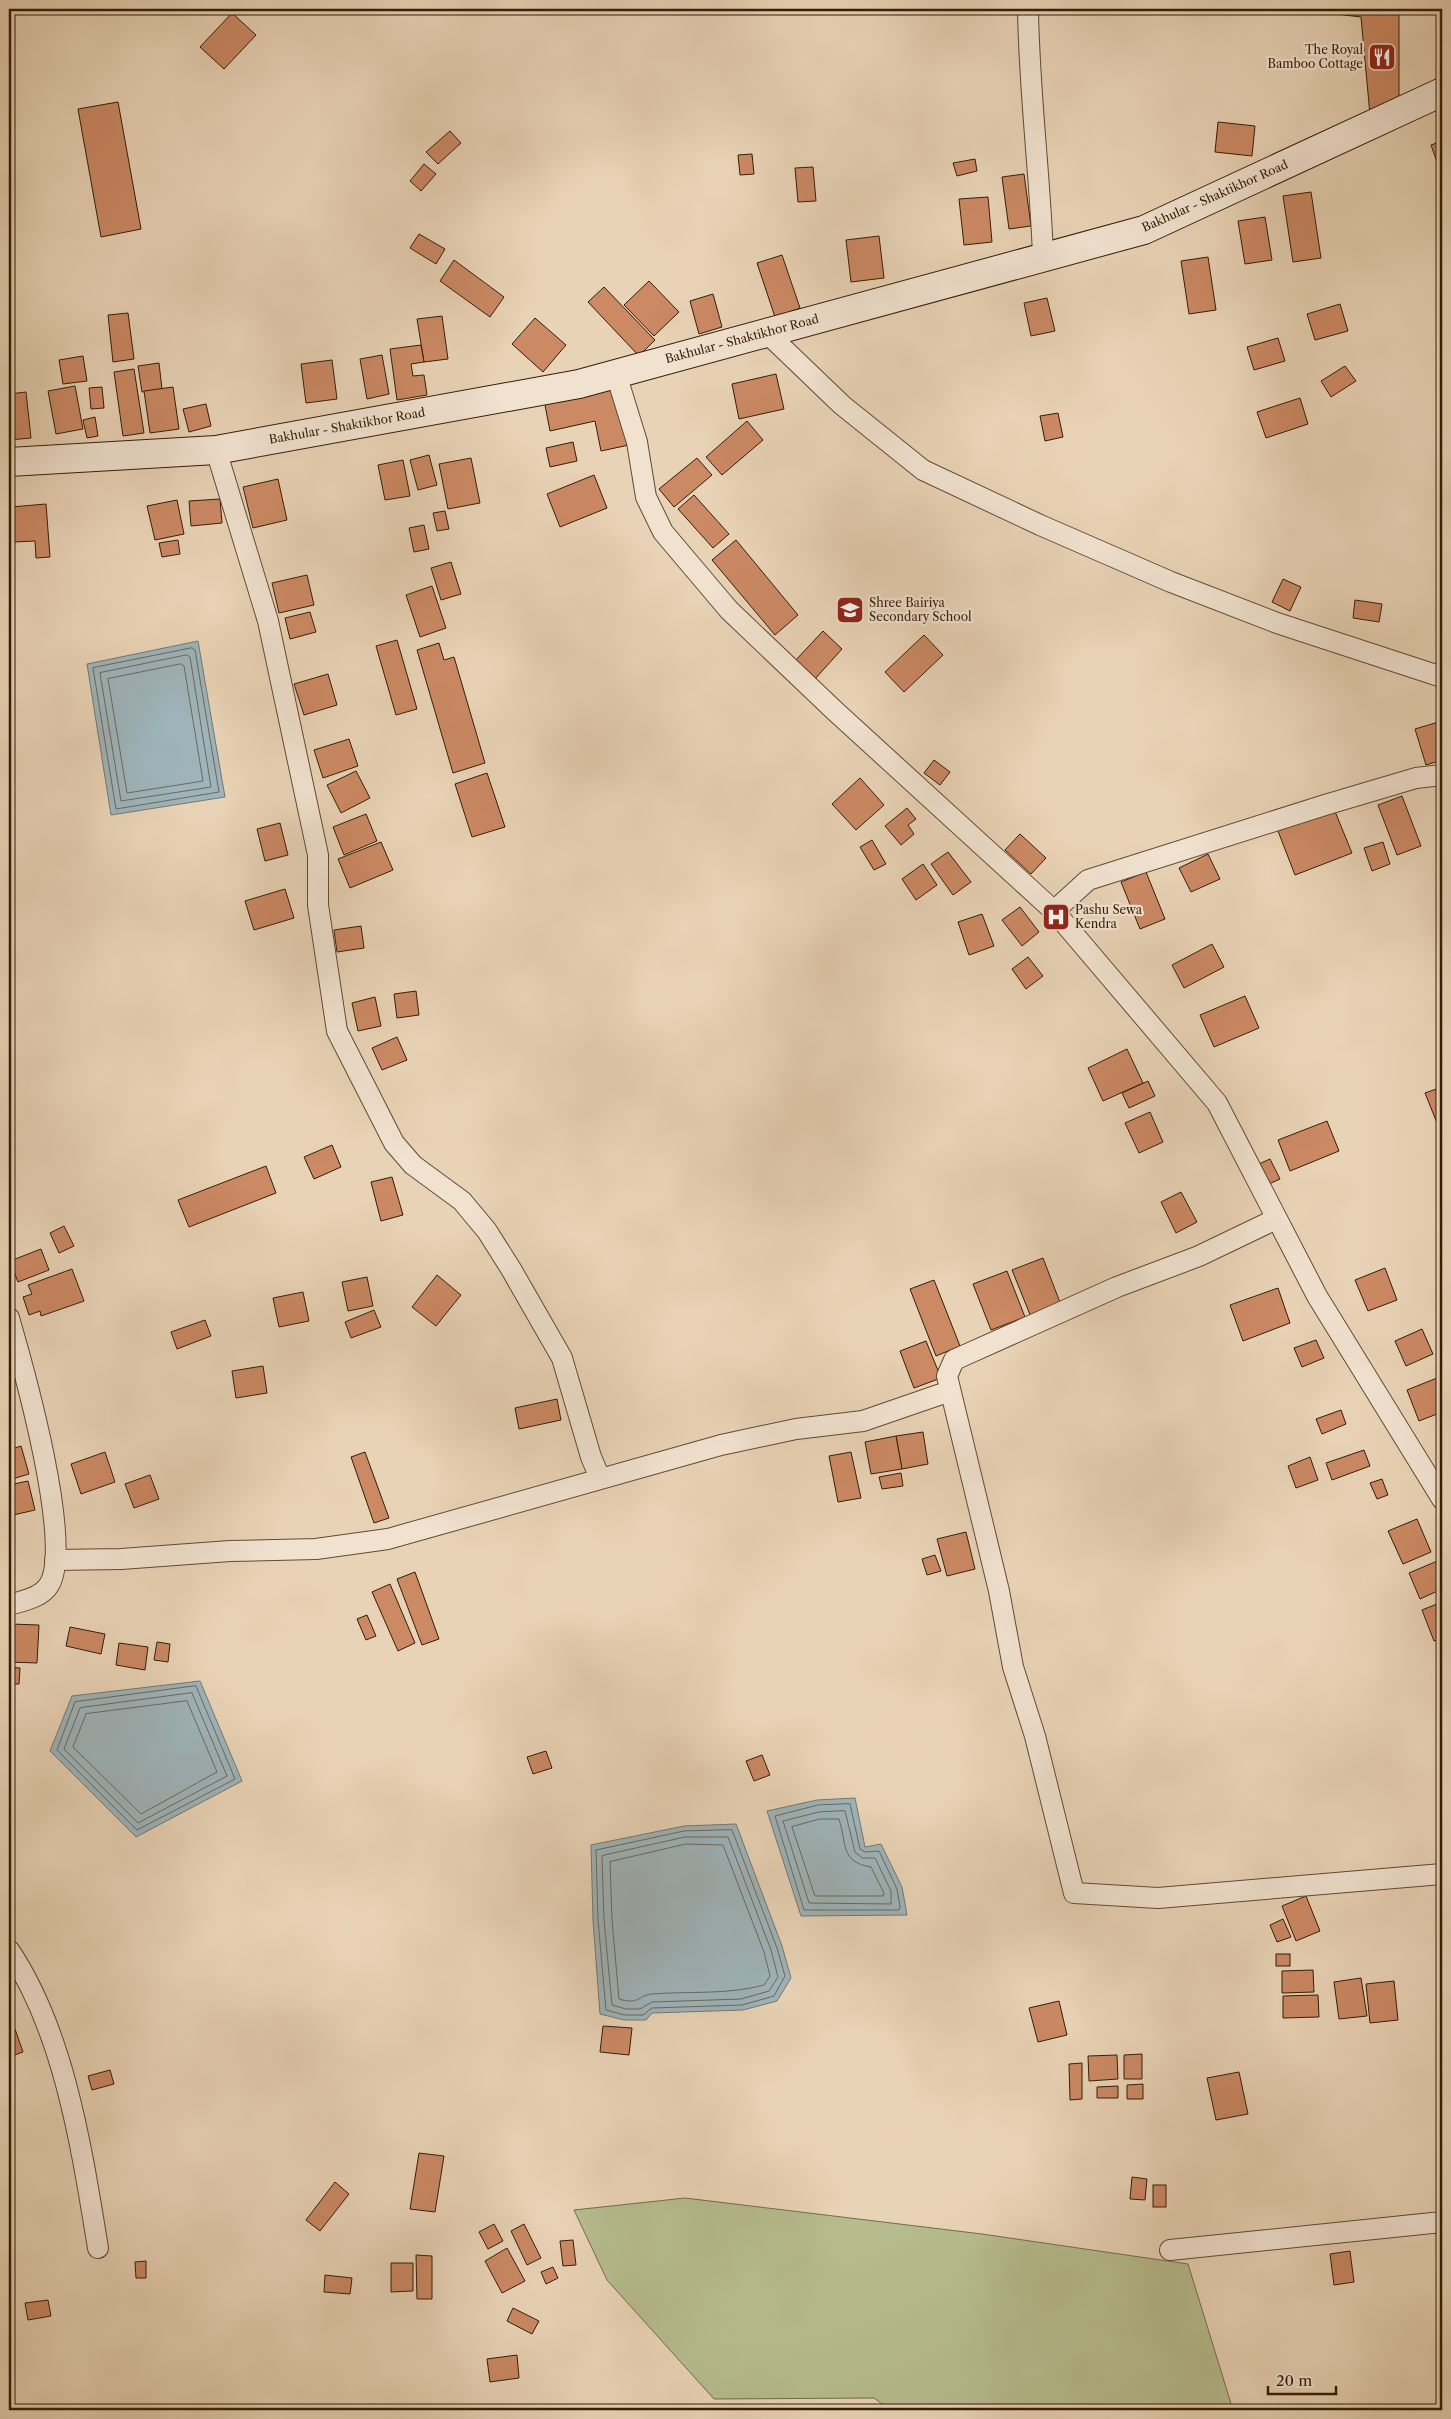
<svg xmlns="http://www.w3.org/2000/svg" width="1451" height="2419" viewBox="0 0 1451 2419" font-family="'Libre Caslon Text',serif">
<style>
.green{fill:#b6bc8e;stroke:#756c4a}
.water{fill:#9eb4ba;stroke:#747872}
.lines{fill:none;stroke-linecap:round;stroke-linejoin:round}
.shore{stroke:#696860;stroke-width:1}
.building{fill:#cb8964;stroke:#341d06}
.street-casing{stroke:#614a32;stroke-width:22}
.secondary-casing{stroke:#341d06;stroke-width:30}
.street{stroke:#f1e2d0;stroke-width:20}
.secondary{stroke:#f1e2d0;stroke-width:28}
.labels{text-anchor:middle;stroke-width:4.5;stroke-linejoin:round;paint-order:stroke}
.poi-label{font-size:12px;fill:#341d06;stroke:#f1e2d0;text-anchor:start}
.street-label{font-size:12px;fill:#341d06;stroke:#f1e2d0}
</style>
<rect width="100%" height="100%" fill="#e9d3b6"/>
<filter id="stains"><feTurbulence type="fractalNoise" baseFrequency=".004" numOctaves="4"/><feColorMatrix values="0 0 0 0 .2 0 0 0 0 .09 0 0 0 0 .02 0 0 0 .5 -.17"/></filter>
<radialGradient id="worn" r=".72"><stop offset=".6" stop-color="#630" stop-opacity="0"/><stop offset="1" stop-color="#630" stop-opacity=".3"/></radialGradient>
<polygon class="green" points="685,2198 982,2234 1188,2264 1233,2410 890,2410 874,2398 714,2399 607,2280 574,2210"/>
<g class="water">
<polygon points="198,641 225,797 111,815 87,664"/>
<polygon points="200,1681 242,1781 136,1837 50,1751 72,1696"/>
<polygon points="855,1798 865,1847 881,1844 902,1887 907,1915 801,1916 767,1811 817,1800"/>
<polygon points="736,1824 782,1946 791,1978 777,2001 743,2010 652,2013 646,2020 624,2020 600,2014 593,1921 591,1845 684,1826"/>
</g>
<g class="lines">
<g class="shore">
<polygon points="192,648 195,650 219,792 116,809 93,668"/>
<polygon points="187,655 190,657 211,787 121,801 100,673"/>
<polygon points="181,664 184,666 203,781 127,793 108,679"/>
<polygon points="196,1686 235,1779 137,1830 57,1750 75,1702"/>
<polygon points="192,1693 227,1776 138,1823 64,1749 80,1708"/>
<polygon points="187,1701 217,1772 141,1814 73,1747 86,1714"/>
<polygon points="850,1804 860,1849 865,1852 879,1851 897,1889 900,1907 899,1910 804,1910 775,1816 818,1805"/>
<polygon points="845,1811 855,1852 862,1858 875,1858 891,1891 891,1904 809,1903 783,1821 819,1812"/>
<path d="M820,1819H839C847,1844 840,1862 871,1867L884,1893L883,1896H815L792,1827Z"/>
<polygon points="732,1830 777,1948 785,1976 774,1996 742,2005 652,2008 643,2015 625,2015 606,2010 598,1920 596,1850 684,1831"/>
<polygon points="685,1837 728,1837 771,1950 778,1977 769,1991 741,1999 652,2002 640,2009 626,2009 612,2005 604,1920 602,1856"/>
<path d="M686,1844L723,1845L764,1952L770,1976L764,1985C727,1995 690,1991 652,1994C637,1996 639,2005 619,1999L612,1920L610,1862Z"/>
</g>
</g>
<g class="building">
<polygon points="1320,9 1399,9 1399,97 1370,115 1361,17 1320,12"/>
<polygon points="232,13 256,35 224,69 200,47"/>
<polygon points="118,102 141,229 101,237 78,109"/>
<polygon points="1218,122 1255,126 1252,156 1215,152"/>
<polygon points="450,131 461,143 438,164 426,152"/>
<polygon points="1442,141 1442,176 1431,145"/>
<polygon points="752,154 754,174 740,175 738,155"/>
<polygon points="975,159 977,171 957,176 953,163"/>
<polygon points="424,164 436,174 421,191 410,181"/>
<polygon points="813,167 816,201 798,202 795,168"/>
<polygon points="1024,174 1031,226 1009,229 1002,177"/>
<polygon points="1311,192 1321,258 1293,262 1283,196"/>
<polygon points="988,197 992,242 964,245 959,199"/>
<polygon points="1265,217 1272,260 1245,264 1238,221"/>
<polygon points="419,234 445,249 436,264 410,248"/>
<polygon points="879,236 884,278 851,282 846,240"/>
<polygon points="782,255 800,308 775,317 757,263"/>
<polygon points="1208,257 1216,310 1189,314 1181,261"/>
<polygon points="454,260 504,297 490,317 440,281"/>
<polygon points="649,281 679,312 654,336 624,305"/>
<polygon points="604,287 655,340 639,356 588,302"/>
<polygon points="713,294 722,327 699,334 690,301"/>
<polygon points="1047,298 1055,331 1031,336 1024,303"/>
<polygon points="1340,304 1348,331 1315,340 1307,314"/>
<polygon points="128,313 134,359 113,362 108,315"/>
<polygon points="442,316 448,359 424,362 417,319"/>
<polygon points="535,318 566,345 543,372 512,344"/>
<polygon points="1278,338 1285,361 1254,370 1247,347"/>
<polygon points="421,345 424,362 411,364 413,376 424,375 427,395 397,400 390,349"/>
<polygon points="382,355 389,394 367,399 360,359"/>
<polygon points="83,356 87,381 63,384 59,360"/>
<polygon points="332,360 337,399 306,403 301,364"/>
<polygon points="159,363 162,389 142,392 138,366"/>
<polygon points="1345,366 1356,381 1331,397 1321,381"/>
<polygon points="134,369 144,433 123,436 114,372"/>
<polygon points="776,374 784,409 739,419 732,384"/>
<polygon points="616,385 629,445 601,451 595,421 550,431 544,400"/>
<polygon points="75,386 83,429 56,434 48,391"/>
<polygon points="102,387 104,408 91,409 89,388"/>
<polygon points="173,387 179,429 150,433 144,391"/>
<polygon points="26,392 31,438 9,440 9,394"/>
<polygon points="1300,398 1308,424 1266,438 1257,412"/>
<polygon points="206,404 211,426 189,432 183,409"/>
<polygon points="1058,413 1063,437 1045,441 1040,416"/>
<polygon points="95,417 98,436 87,438 83,420"/>
<polygon points="747,421 763,440 722,475 706,457"/>
<polygon points="573,442 577,461 550,467 546,448"/>
<polygon points="429,455 437,485 418,490 410,460"/>
<polygon points="471,458 480,503 448,509 439,464"/>
<polygon points="697,458 712,475 674,507 659,489"/>
<polygon points="403,460 410,496 385,500 378,465"/>
<polygon points="594,475 607,508 560,527 547,494"/>
<polygon points="278,479 287,520 253,528 243,487"/>
<polygon points="694,495 729,534 713,548 678,509"/>
<polygon points="220,499 222,523 191,526 189,501"/>
<polygon points="177,500 184,534 155,540 147,506"/>
<polygon points="46,504 50,557 36,558 35,541 14,542 11,507"/>
<polygon points="445,511 449,529 437,531 433,513"/>
<polygon points="424,525 429,549 414,552 409,528"/>
<polygon points="178,540 180,554 162,557 159,543"/>
<polygon points="736,540 798,615 775,635 712,560"/>
<polygon points="451,562 461,594 441,600 431,568"/>
<polygon points="307,575 314,605 279,613 272,583"/>
<polygon points="1283,579 1301,587 1290,611 1272,602"/>
<polygon points="432,586 446,628 420,637 406,595"/>
<polygon points="1355,600 1382,604 1379,622 1353,618"/>
<polygon points="310,612 316,632 290,639 285,618"/>
<polygon points="823,631 842,649 814,680 794,662"/>
<polygon points="924,635 943,655 904,692 885,672"/>
<polygon points="397,640 417,709 396,715 376,646"/>
<polygon points="439,643 444,660 454,657 485,763 453,773 417,650"/>
<polygon points="328,674 337,705 304,715 294,684"/>
<polygon points="1442,721 1442,760 1426,765 1415,729"/>
<polygon points="349,739 358,766 323,778 314,750"/>
<polygon points="934,760 950,772 940,785 924,773"/>
<polygon points="356,771 370,798 341,813 327,785"/>
<polygon points="487,773 505,827 472,837 455,784"/>
<polygon points="860,778 884,805 856,830 832,804"/>
<polygon points="1402,796 1421,846 1397,855 1378,805"/>
<polygon points="907,808 916,819 908,825 914,834 901,845 885,826"/>
<polygon points="1334,809 1352,853 1295,875 1278,831"/>
<polygon points="366,814 377,841 344,855 333,827"/>
<polygon points="280,823 288,855 265,861 257,829"/>
<polygon points="1020,834 1046,858 1031,874 1005,850"/>
<polygon points="872,840 886,864 874,870 860,847"/>
<polygon points="381,842 393,870 350,888 338,859"/>
<polygon points="1383,842 1390,864 1372,871 1364,848"/>
<polygon points="948,852 971,882 953,895 931,864"/>
<polygon points="1208,854 1220,879 1191,892 1179,868"/>
<polygon points="923,864 937,885 916,900 902,879"/>
<polygon points="1146,872 1165,919 1140,929 1121,882"/>
<polygon points="285,889 294,918 254,930 245,901"/>
<polygon points="1020,907 1039,932 1022,946 1002,920"/>
<polygon points="982,914 994,946 969,955 958,922"/>
<polygon points="361,926 364,948 337,952 334,930"/>
<polygon points="1212,944 1224,967 1184,988 1172,965"/>
<polygon points="1028,957 1043,976 1026,989 1012,969"/>
<polygon points="416,991 419,1015 397,1018 394,994"/>
<polygon points="1245,996 1259,1028 1214,1047 1200,1015"/>
<polygon points="375,997 381,1026 358,1031 352,1003"/>
<polygon points="397,1037 407,1060 382,1070 372,1048"/>
<polygon points="1127,1049 1143,1083 1103,1101 1088,1068"/>
<polygon points="1148,1081 1155,1096 1129,1108 1122,1093"/>
<polygon points="1442,1087 1442,1132 1441,1133 1425,1093"/>
<polygon points="1150,1112 1163,1142 1139,1153 1125,1123"/>
<polygon points="1327,1121 1339,1151 1290,1171 1278,1140"/>
<polygon points="332,1145 341,1167 314,1179 304,1157"/>
<polygon points="1270,1159 1280,1179 1269,1184 1259,1164"/>
<polygon points="266,1166 276,1193 189,1227 178,1200"/>
<polygon points="392,1177 403,1215 381,1221 371,1182"/>
<polygon points="1181,1192 1197,1222 1176,1233 1161,1202"/>
<polygon points="64,1226 74,1246 59,1253 50,1233"/>
<polygon points="41,1249 49,1270 18,1282 10,1261"/>
<polygon points="1043,1258 1061,1305 1031,1317 1012,1270"/>
<polygon points="1385,1268 1397,1300 1368,1311 1355,1280"/>
<polygon points="72,1269 84,1301 41,1316 40,1311 29,1315 23,1297 32,1294 28,1285"/>
<polygon points="1007,1271 1025,1317 991,1330 973,1284"/>
<polygon points="437,1275 461,1295 436,1326 412,1307"/>
<polygon points="367,1277 373,1306 348,1311 342,1282"/>
<polygon points="934,1280 960,1346 936,1356 910,1289"/>
<polygon points="1278,1288 1290,1323 1243,1341 1230,1305"/>
<polygon points="303,1292 309,1321 279,1327 273,1298"/>
<polygon points="374,1310 381,1327 351,1338 345,1322"/>
<polygon points="205,1320 211,1336 177,1349 171,1332"/>
<polygon points="1422,1329 1433,1354 1406,1366 1395,1341"/>
<polygon points="1316,1340 1324,1358 1302,1367 1294,1348"/>
<polygon points="926,1341 941,1378 914,1388 900,1351"/>
<polygon points="263,1366 267,1393 236,1398 232,1371"/>
<polygon points="1442,1376 1442,1412 1419,1421 1407,1390"/>
<polygon points="557,1399 561,1420 519,1429 515,1408"/>
<polygon points="1341,1410 1346,1424 1322,1434 1316,1419"/>
<polygon points="923,1432 928,1464 902,1469 896,1436"/>
<polygon points="896,1436 902,1469 871,1474 865,1442"/>
<polygon points="21,1446 29,1474 9,1480 9,1450"/>
<polygon points="1364,1450 1370,1466 1332,1480 1326,1463"/>
<polygon points="105,1452 115,1482 81,1494 71,1464"/>
<polygon points="365,1452 389,1518 374,1523 351,1457"/>
<polygon points="851,1452 861,1498 838,1502 829,1456"/>
<polygon points="1310,1457 1318,1480 1296,1488 1288,1466"/>
<polygon points="901,1473 903,1486 882,1489 879,1477"/>
<polygon points="150,1475 159,1499 134,1508 125,1484"/>
<polygon points="1382,1479 1388,1495 1377,1499 1370,1483"/>
<polygon points="28,1481 35,1510 9,1516 9,1485"/>
<polygon points="1417,1519 1431,1552 1403,1564 1388,1531"/>
<polygon points="966,1532 975,1569 947,1576 937,1539"/>
<polygon points="935,1555 941,1571 927,1575 922,1559"/>
<polygon points="1442,1559 1442,1589 1420,1599 1409,1573"/>
<polygon points="415,1572 439,1639 422,1645 397,1579"/>
<polygon points="390,1584 415,1643 398,1651 372,1592"/>
<polygon points="1442,1602 1442,1638 1434,1641 1422,1610"/>
<polygon points="367,1615 376,1636 366,1640 357,1619"/>
<polygon points="10,1624 39,1625 37,1663 9,1662"/>
<polygon points="70,1627 105,1634 101,1654 66,1646"/>
<polygon points="157,1642 170,1644 168,1662 154,1660"/>
<polygon points="119,1643 148,1647 145,1670 116,1665"/>
<polygon points="9,1667 20,1668 19,1684 9,1684"/>
<polygon points="546,1751 552,1768 533,1774 527,1757"/>
<polygon points="762,1755 770,1775 754,1781 746,1761"/>
<polygon points="1306,1896 1320,1931 1296,1941 1282,1906"/>
<polygon points="1283,1919 1291,1937 1277,1942 1270,1925"/>
<rect x="1276" y="1954" width="14" height="12"/>
<polygon points="1313,1970 1314,1992 1282,1993 1282,1971"/>
<polygon points="1361,1978 1367,2016 1339,2019 1334,1982"/>
<polygon points="1394,1981 1398,2020 1370,2023 1366,1984"/>
<polygon points="1318,1995 1319,2017 1283,2018 1283,1996"/>
<polygon points="1059,2001 1067,2035 1038,2042 1029,2008"/>
<polygon points="603,2026 632,2028 629,2055 600,2052"/>
<polygon points="15,2029 23,2052 9,2057 9,2032"/>
<polygon points="1142,2054 1142,2079 1124,2079 1124,2055"/>
<polygon points="1117,2055 1118,2079 1089,2081 1088,2056"/>
<polygon points="1082,2063 1082,2099 1070,2100 1069,2064"/>
<polygon points="110,2070 114,2084 92,2090 88,2076"/>
<polygon points="1239,2072 1248,2114 1216,2120 1207,2078"/>
<polygon points="1143,2084 1143,2099 1127,2099 1127,2085"/>
<polygon points="1118,2086 1118,2098 1097,2098 1097,2087"/>
<polygon points="419,2153 444,2156 435,2212 410,2209"/>
<polygon points="1132,2177 1147,2179 1145,2200 1130,2199"/>
<polygon points="335,2182 349,2194 320,2231 306,2220"/>
<rect x="1153" y="2185" width="13" height="22"/>
<polygon points="494,2224 503,2241 488,2249 479,2232"/>
<polygon points="524,2224 541,2258 527,2265 511,2231"/>
<polygon points="573,2240 576,2265 563,2266 560,2241"/>
<polygon points="507,2248 525,2281 502,2293 485,2261"/>
<polygon points="1350,2251 1354,2282 1334,2285 1330,2254"/>
<polygon points="416,2255 432,2256 432,2299 417,2299"/>
<polygon points="146,2261 146,2278 136,2278 135,2262"/>
<polygon points="391,2263 413,2263 413,2291 391,2292"/>
<polygon points="553,2267 558,2278 546,2284 541,2272"/>
<polygon points="325,2275 352,2278 350,2294 324,2292"/>
<rect x="9" y="2293" width="3" height="27"/>
<polygon points="48,2300 51,2316 28,2320 25,2303"/>
<polygon points="513,2308 539,2321 532,2334 507,2321"/>
<polygon points="517,2355 519,2378 490,2382 487,2359"/>
</g>
<g class="lines">
<g class="street-casing">
<g id="street">
<path d="M1028,9C1029,91 1040,174 1043,256"/>
<polyline points="767,333 842,405 923,470 1040,525 1171,582 1277,623 1442,677"/>
<polyline points="616,374 637,442 646,497 663,532 729,610 835,711 1054,911 1217,1103 1317,1296 1442,1499"/>
<polyline points="216,450 268,621 318,855 318,905 337,1031 394,1143 413,1165 462,1201 487,1231 511,1269 562,1358 591,1457 600,1478"/>
<polyline points="1054,911 1088,880 1325,805 1416,778 1442,775"/>
<polyline points="1276,1219 1199,1256 1117,1287 954,1360 947,1376 999,1591 1013,1667 1035,1736 1074,1893 1158,1898 1442,1874"/>
<path d="M9,1318C23,1366 74,1546 49,1585C41,1598 22,1601 9,1605"/>
<polyline points="55,1560 121,1559 230,1551 316,1549 388,1539 721,1445 796,1429 863,1421 950,1391"/>
<path d="M9,1950C65,2033 82,2151 98,2248"/>
<polyline points="1170,2250 1442,2222"/>
</g>
</g>
<g class="secondary-casing">
<polyline id="secondary" points="9,462 216,450 579,384 1144,230 1442,92"/>
</g>
<use href="#street" class="street"/>
<use href="#secondary" class="secondary"/>
</g>
<defs>
<g id="restaurant-square" transform="scale(1.4375)"><rect x="-9" y="-9" width="18" height="18" rx="4" fill="#8f2418" stroke="#f1e2d0"/><path d="M-5-6h1v4h1v-4h1v4h1v-4h1v5L-1.5 .5V6h-2V.5L-5-1ZM5-6V6H3V1.5H1.5Q1.5-4 5-6Z" fill="#fff"/></g>
<g id="school-square" transform="scale(1.4375)"><rect x="-9" y="-9" width="18" height="18" rx="4" fill="#8f2418" stroke="#f1e2d0"/><path d="M0-5L7-2L0 1L-7-2ZM-4 1L0 2.5L4 1V4Q0 6-4 4Z" fill="#fff"/></g>
<g id="hospital-square" transform="scale(1.4375)"><rect x="-9" y="-9" width="18" height="18" rx="4" fill="#8f2418" stroke="#f1e2d0"/><path d="M-5-5h3v3.5h4V-5h3V5h-3V1.5h-4V5h-3Z" fill="#fff"/></g>
</defs>
<g fill-rule="evenodd">
<use href="#restaurant-square" x="1382" y="57"/>
<use href="#school-square" x="850" y="610"/>
<use href="#hospital-square" x="1056" y="917"/>
</g>
<g class="labels">
<g class="poi-label">
<text x="1363" y="54" text-anchor="end">The Royal<tspan x="1363" dy="14">Bamboo Cottage</tspan></text>
<text x="869" y="607">Shree Bairiya<tspan x="869" dy="14">Secondary School</tspan></text>
<text x="1075" y="914">Pashu Sewa<tspan x="1075" dy="14">Kendra</tspan></text>
</g>
<g class="street-label">
<text transform="translate(1215 196) rotate(-24)" y="4">Bakhular - Shaktikhor Road</text>
<text transform="translate(742 339) rotate(-15)" y="4">Bakhular - Shaktikhor Road</text>
<text transform="translate(347 426) rotate(-10)" y="4">Bakhular - Shaktikhor Road</text>
</g>
</g>
<rect width="1451" height="2419" fill="none" stroke="#e9d3b6" stroke-width="30"/>
<rect x="10" y="10" width="1431" height="2399" fill="none" stroke="#341d06" stroke-width="2.5"/>
<rect x="15" y="15" width="1421" height="2389" fill="none" stroke="#341d06"/>
<path d="M1268 2386v8h68v-8" fill="none" stroke="#341d06" stroke-width="2.5"/>
<text x="1276" y="2386" font-size="15" fill="#341d06" stroke="#f1e2d0" stroke-width="4" paint-order="stroke">20 m</text>
<rect width="100%" height="100%" filter="url(#stains)"/>
<rect width="100%" height="100%" fill="url(#worn)"/>
</svg>
